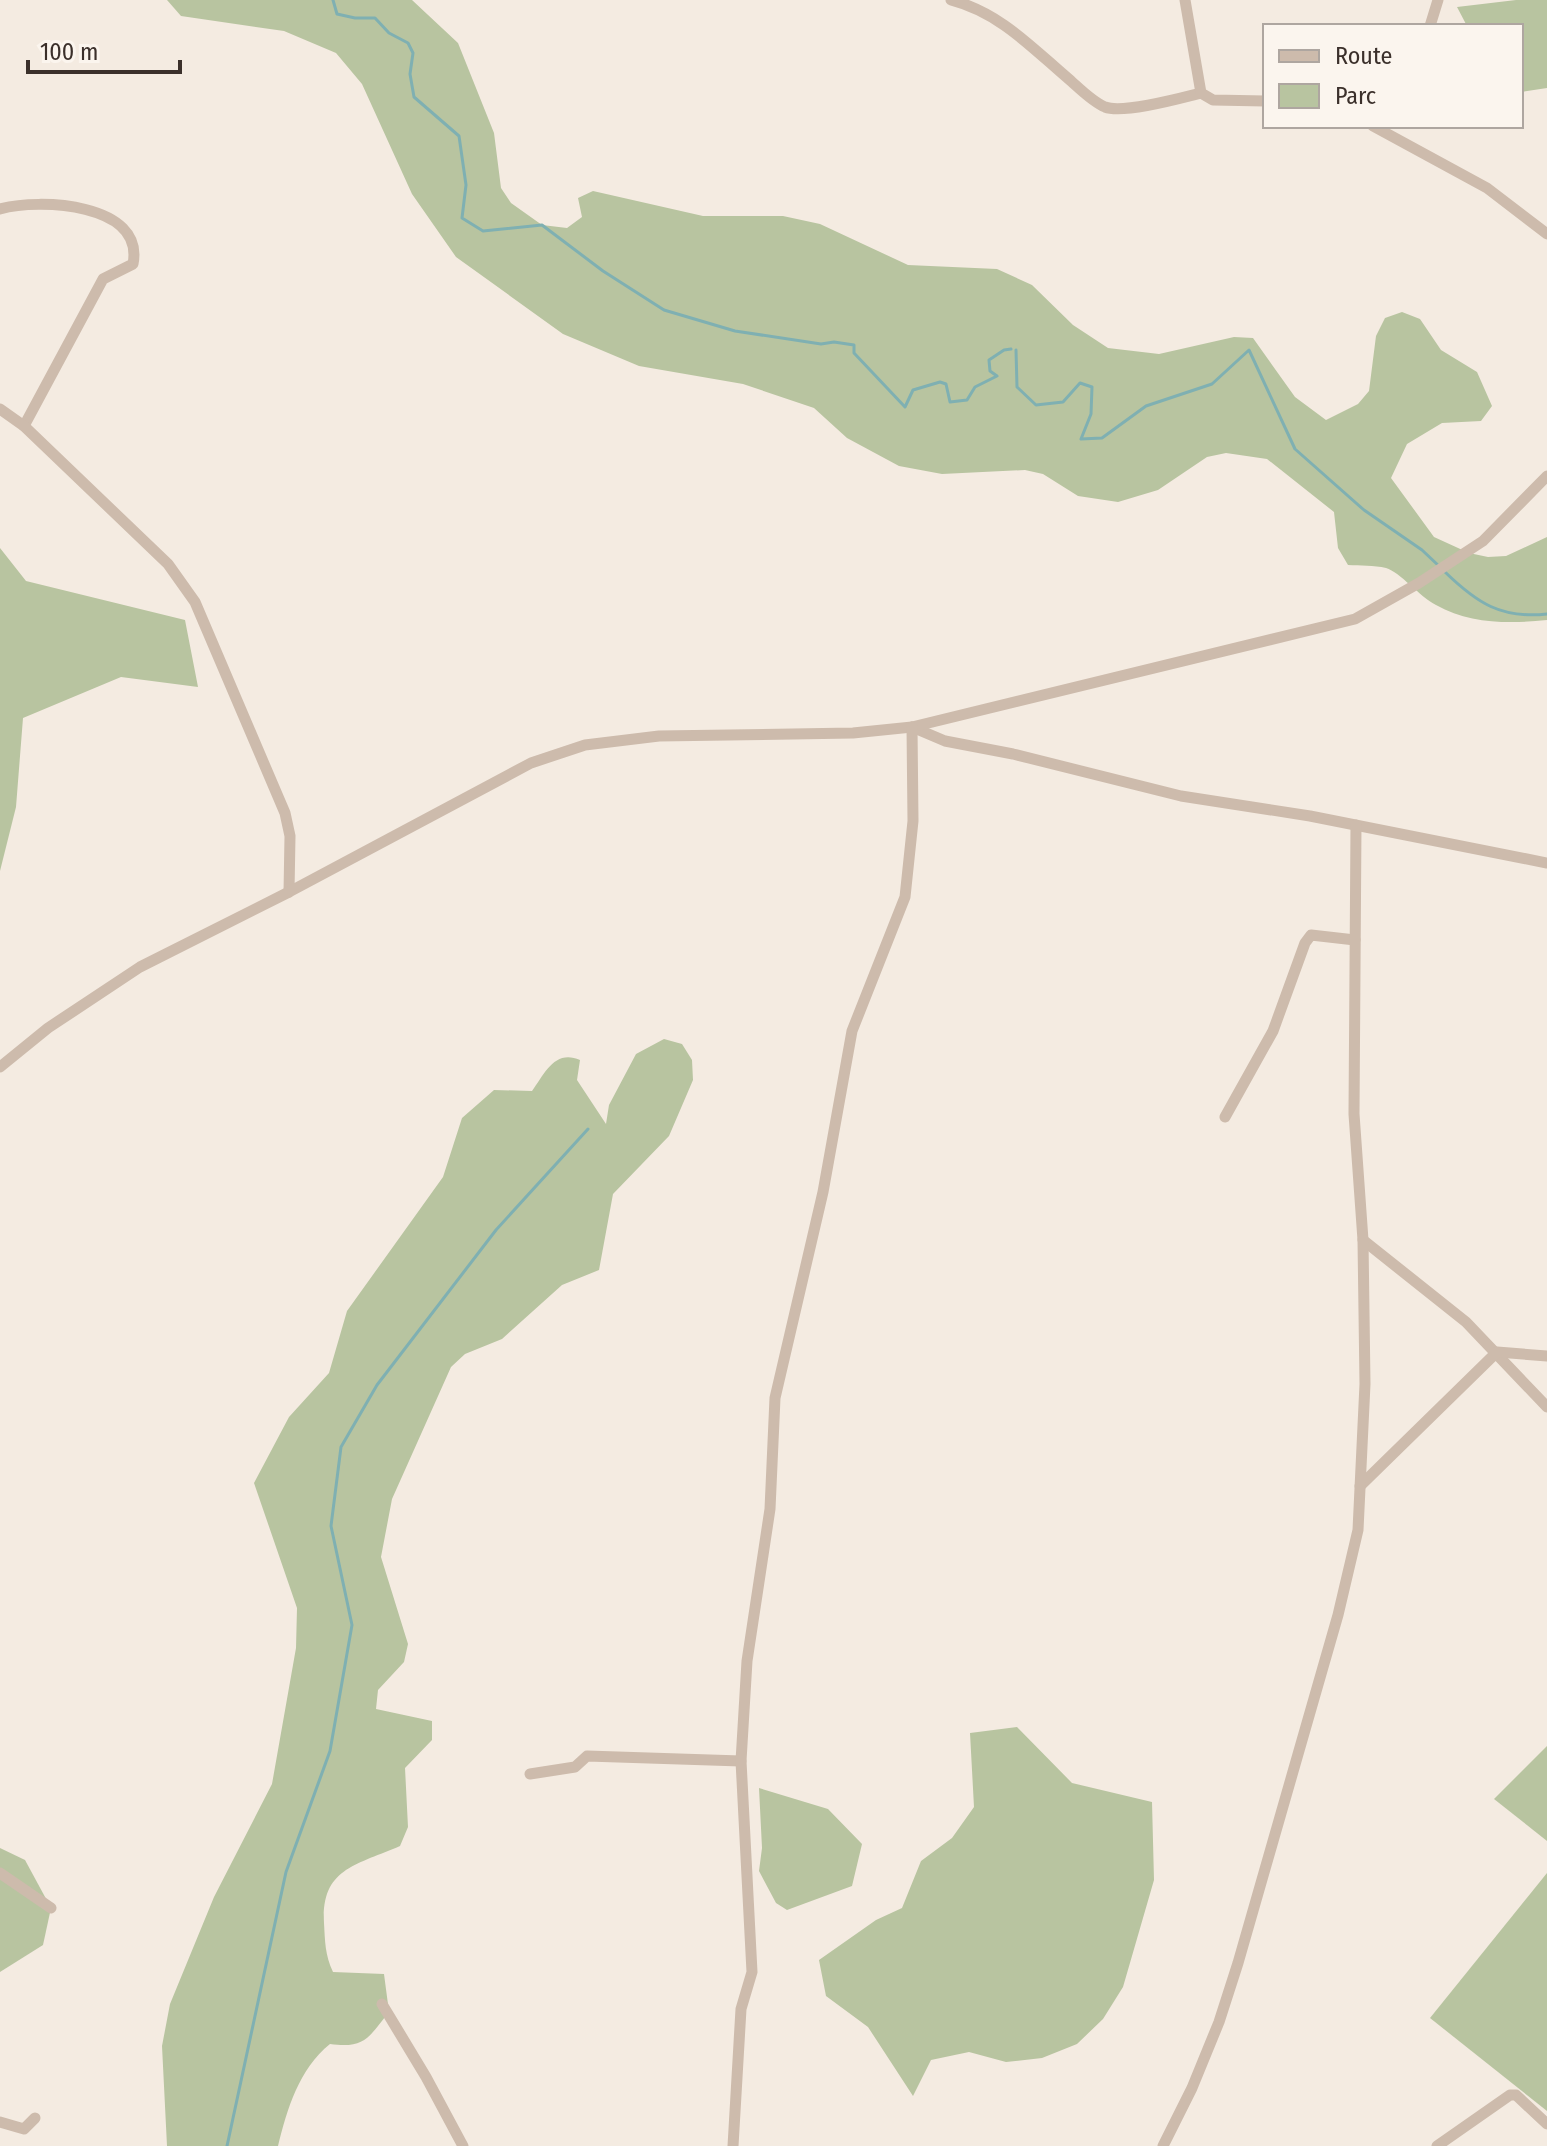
<svg xmlns="http://www.w3.org/2000/svg" width="1547" height="2146" viewBox="0 0 1547 2146" font-family="'Fira Sans Condensed',sans-serif">
<style>
.green{fill:#b8c4a0}
.lines{fill:none;stroke-linecap:round;stroke-linejoin:round}
.stream{stroke:#7fb0b2;stroke-width:3}
.minor{stroke:#cdbbac;stroke-width:11}
</style>
<rect width="100%" height="100%" fill="#f4ebe1"/>
<g class="green">
<path d="M167,0H412L458,43L494,133L501,188L511,203L542,225L567,228L582,217L578,198L593,191L703,216H783L820,224L908,265L997,269L1032,285L1073,325L1108,348L1159,354L1234,337L1253,338L1295,397L1326,420L1358,404L1369,391L1376,336L1385,318L1402,312L1420,319L1441,350L1477,372L1492,406L1481,421L1442,423L1407,444L1391,478L1434,537L1469,553L1488,557L1506,556L1547,537V620C1509,624 1470,624 1436,605C1420,597 1400,572 1386,568C1374,565 1360,566 1348,565L1338,548L1334,512L1267,459L1226,453L1207,457L1158,490L1118,502L1078,496L1043,474L1025,470L942,474L899,466L847,438L814,408L743,384L639,366L563,334L456,257L412,194L362,84L336,53L284,31L181,16Z"/>
<polygon points="1516,0 1547,0 1547,88 1521,92 1521,26 1467,26 1457,7"/>
<polygon points="0,548 26,581 185,620 198,687 121,677 23,718 16,807 0,871"/>
<path d="M664,1039L682,1044L692,1060L693,1080L669,1136L613,1194L599,1270L562,1285L502,1339L465,1354L451,1367L392,1499L381,1557L408,1644L404,1662L378,1690L376,1709L432,1721V1740L405,1768L408,1827L400,1846C357,1865 321,1868 324,1923C325,1941 325,1955 333,1972L384,1974L389,2012C369,2037 365,2049 330,2044C299,2069 287,2109 278,2146H167L162,2046L170,2004L214,1897L272,1784L296,1648L297,1608L254,1483L289,1417L329,1373L347,1311L443,1177L462,1118L494,1090L532,1091C545,1073 555,1049 580,1060L577,1080L606,1124L609,1105L636,1054Z"/>
<polygon points="1017,1727 1072,1783 1152,1802 1154,1880 1123,1987 1103,2019 1077,2044 1042,2058 1006,2062 969,2052 931,2060 913,2096 868,2027 826,1996 819,1960 876,1920 902,1908 921,1861 952,1838 974,1807 970,1733"/>
<polygon points="1547,1746 1547,1841 1494,1799"/>
<polygon points="759,1788 828,1809 862,1844 852,1886 787,1910 776,1903 759,1871 762,1848"/>
<polygon points="0,1848 25,1860 51,1908 43,1945 0,1972"/>
<polygon points="1547,1873 1547,2111 1430,2018"/>
</g>
<g class="lines">
<g class="stream">
<polyline points="333,0 337,14 355,18 375,18 389,33 408,43 413,53 410,74 414,97 459,136 466,185 462,218 483,231 542,225 603,271 664,310 735,331 821,344 834,342 854,345 854,353 905,407 913,390 940,382 946,384 950,402 967,400 975,387 997,376 990,371 989,360 1004,350 1011,349"/>
<polyline points="1016,350 1017,387 1036,405 1063,402 1080,383 1092,387 1091,414 1081,439 1102,438 1146,406 1212,384 1249,350 1295,449 1364,510 1422,550 1440,567"/>
<path d="M1445,572C1477,603 1501,619 1547,614"/>
<polyline points="227,2146 286,1872 330,1751 352,1625 331,1526 341,1447 377,1385 496,1230 588,1129"/>
</g>
<g class="minor">
<path d="M951,0C1001,13 1033,49 1071,81C1081,90 1093,102 1105,107C1123,114 1181,98 1201,93"/>
<polyline points="1185,0 1201,93 1213,100 1265,101"/>
<polyline points="1430,26 1438,0"/>
<polyline points="1373,126 1487,188 1547,234"/>
<path d="M0,209C39,198 145,203 133,264L103,279L24,426"/>
<polyline points="0,409 24,426 168,564 195,602 285,813 290,836 289,892"/>
<polyline points="912,727 945,741 1013,754 1181,796 1310,816 1547,863"/>
<polyline points="0,1067 48,1028 140,967 289,892 531,763 585,745 659,736 853,733 912,727 1355,619 1419,583 1483,541 1547,476"/>
<polyline points="1225,1117 1273,1031 1305,943 1311,935 1355,940"/>
<polyline points="1363,1240 1466,1322 1547,1407"/>
<polyline points="1360,1486 1497,1352 1547,1356"/>
<polyline points="530,1774 575,1767 587,1756 741,1761"/>
<polyline points="0,1873 51,1908"/>
<polyline points="382,2004 426,2077 463,2146"/>
<polyline points="0,2122 24,2129 35,2118"/>
<polyline points="733,2146 741,2009 752,1972 741,1761 747,1661 770,1509 775,1398 823,1192 852,1031 905,897 913,821 912,727"/>
<polyline points="1163,2146 1192,2088 1219,2022 1238,1963 1338,1615 1358,1530 1365,1384 1363,1240 1354,1114 1356,825"/>
<polyline points="1437,2146 1510,2095 1516,2095 1547,2124"/>
</g>
</g>
<rect x="1263" y="24" width="260" height="104" fill="#fbf5ee" stroke="#aea6a0" stroke-width="2"/>
<rect x="1279" y="50" width="40" height="12" fill="#cdbbac" stroke="#aea6a0" stroke-width="2"/>
<text x="1335" y="64" font-size="24" fill="#3b302b">Route</text>
<rect x="1279" y="84" width="40" height="24" fill="#b8c4a0" stroke="#aea6a0" stroke-width="2"/>
<text x="1335" y="104" font-size="24" fill="#3b302b">Parc</text>
<path d="M28 60v12h152v-12" fill="none" stroke="#3b302b" stroke-width="4"/>
<text x="40" y="60" font-size="24" fill="#3b302b" stroke="#fbf5ee" stroke-width="6" paint-order="stroke">100 m</text>
</svg>
